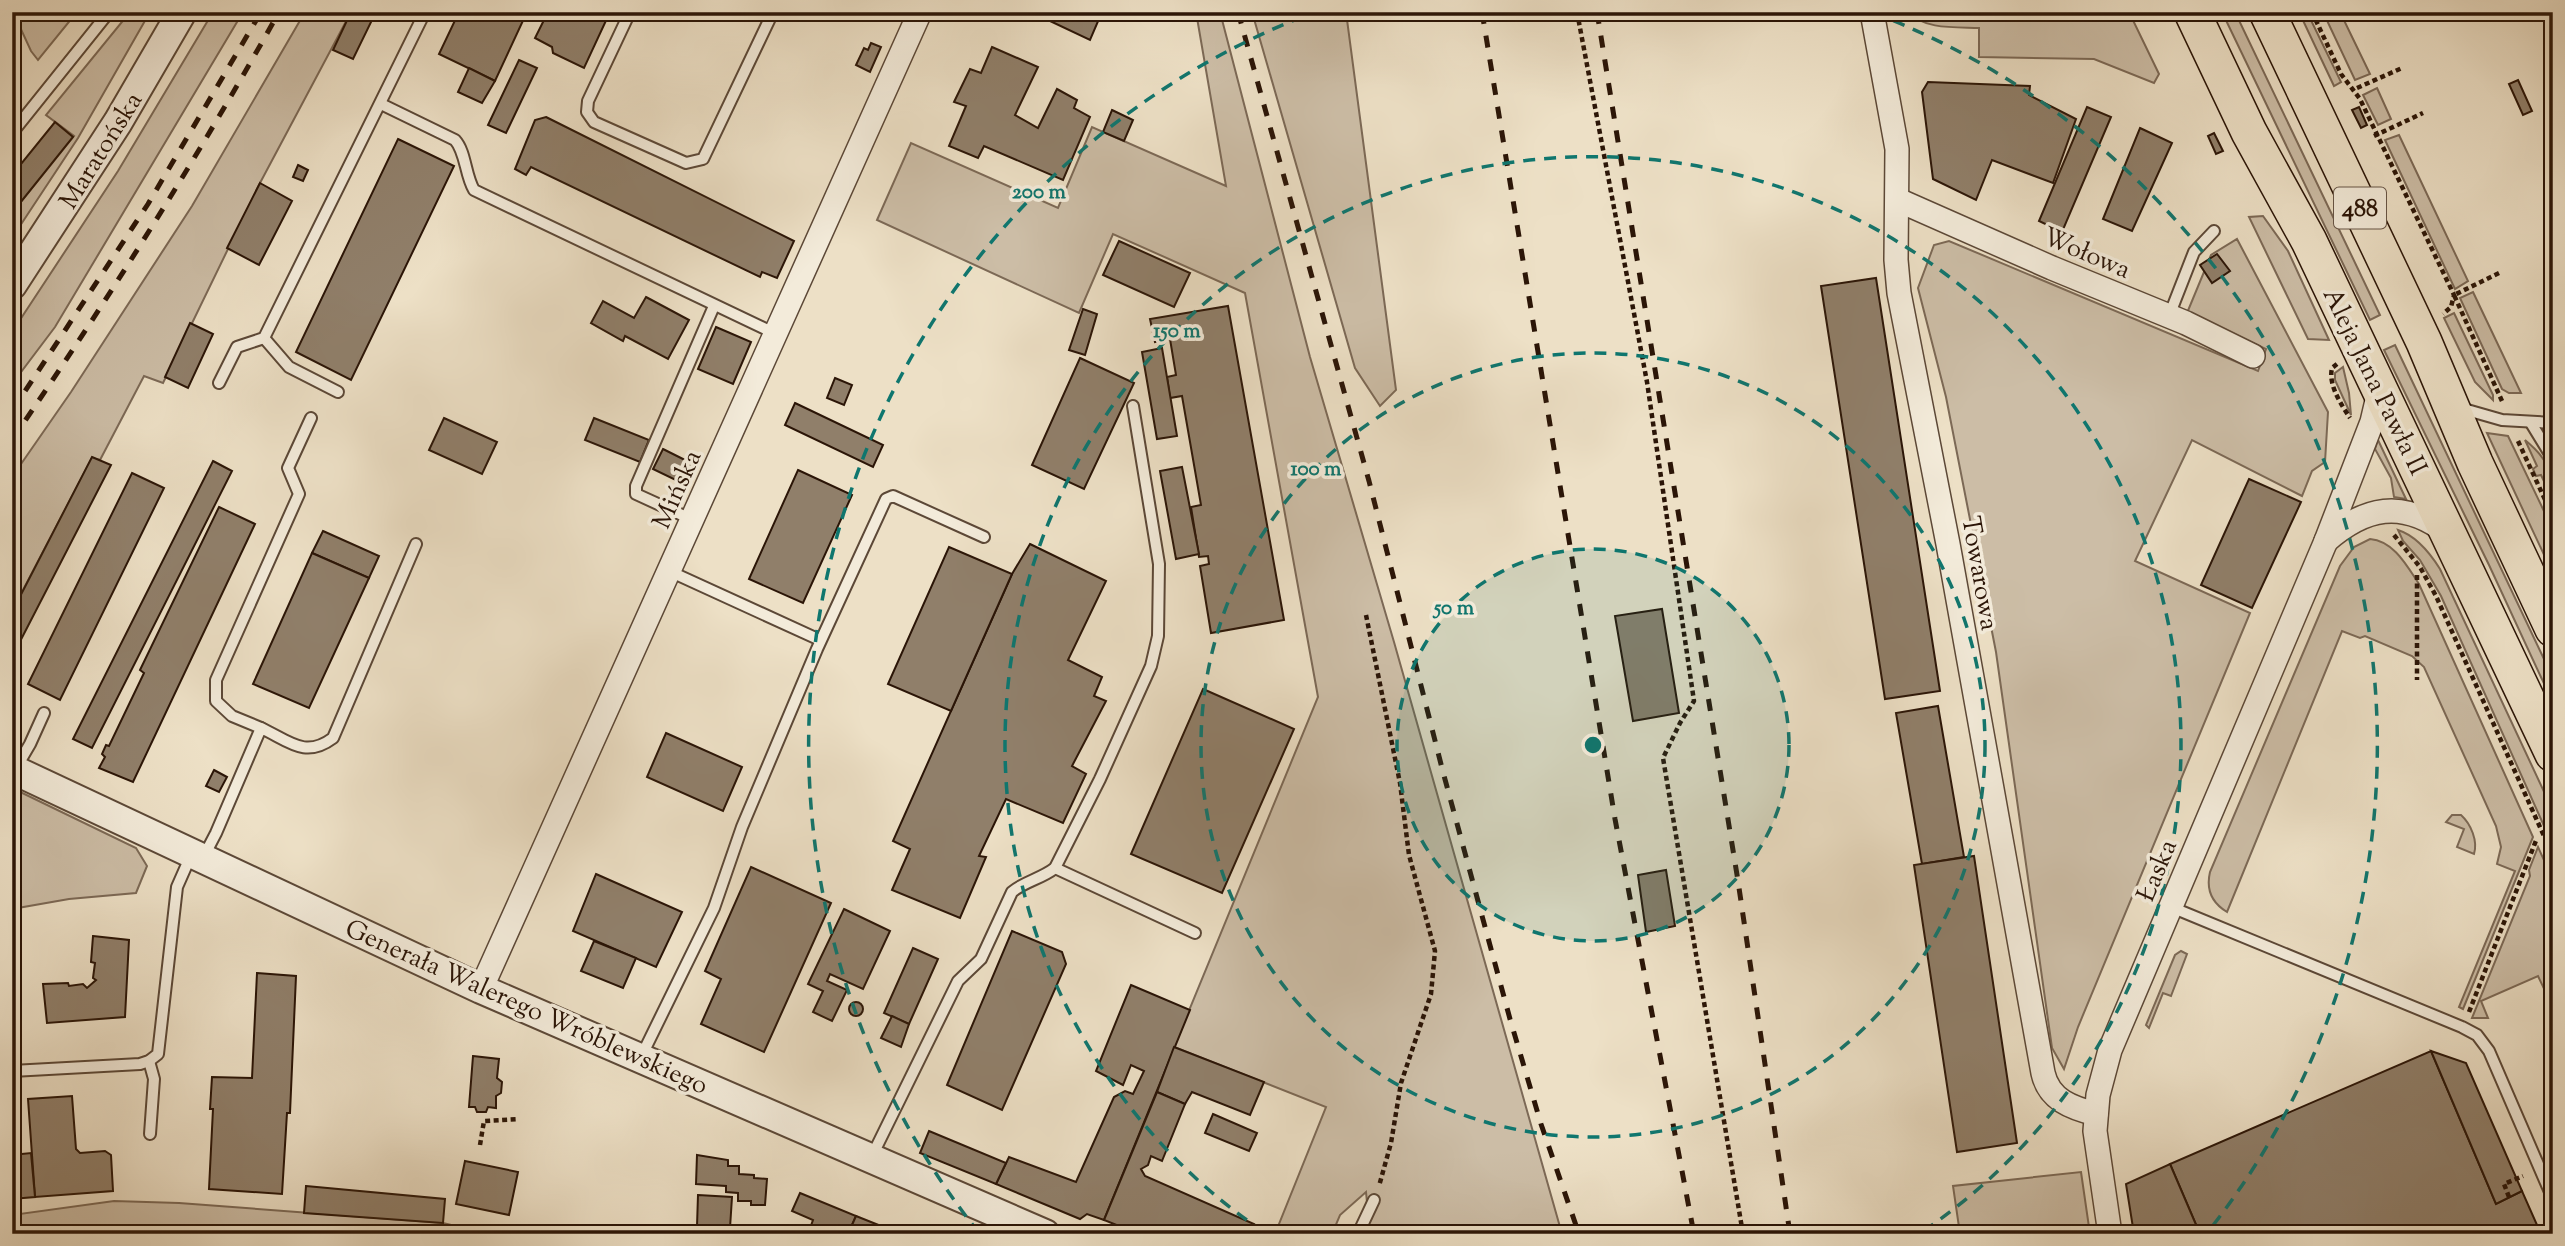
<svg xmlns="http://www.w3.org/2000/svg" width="2565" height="1246" viewBox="0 0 2565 1246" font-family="'Sorts Mill Goudy',serif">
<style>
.green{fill:#ccbda6;stroke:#7c6956;stroke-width:2}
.building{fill:#907f6a;stroke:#2b1507;stroke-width:2}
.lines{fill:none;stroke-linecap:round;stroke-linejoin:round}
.service-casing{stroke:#5c4837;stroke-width:14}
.minor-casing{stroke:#5c4837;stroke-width:26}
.tertiary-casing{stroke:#5c4837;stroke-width:32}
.primary-casing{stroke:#2b1507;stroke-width:38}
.path{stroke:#2b1507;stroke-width:4.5;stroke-dasharray:5 3.5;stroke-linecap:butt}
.service{stroke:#f3ebda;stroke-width:10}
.minor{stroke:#f3ebda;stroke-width:23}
.tertiary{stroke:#f3ebda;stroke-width:28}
.primary{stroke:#ede0c6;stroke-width:35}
.rail{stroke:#2b1507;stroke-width:5;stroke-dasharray:12 12;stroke-linecap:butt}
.ring{fill:none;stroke:#0f766e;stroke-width:3.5;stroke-dasharray:12 9}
.labels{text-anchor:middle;stroke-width:7;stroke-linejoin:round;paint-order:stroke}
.shield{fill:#f3ebda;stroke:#675546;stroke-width:2}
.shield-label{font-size:24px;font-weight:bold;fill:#2b1507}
.street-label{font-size:26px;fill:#2b1507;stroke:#f3ebda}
.centre{fill:#0f766e;stroke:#f3ebda;stroke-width:3.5}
.ring-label{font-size:21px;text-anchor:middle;font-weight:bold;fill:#0f766e;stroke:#f3ebda;stroke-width:7;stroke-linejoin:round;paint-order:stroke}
</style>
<rect width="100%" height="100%" fill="#ede0c6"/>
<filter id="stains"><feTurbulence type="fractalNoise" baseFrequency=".00286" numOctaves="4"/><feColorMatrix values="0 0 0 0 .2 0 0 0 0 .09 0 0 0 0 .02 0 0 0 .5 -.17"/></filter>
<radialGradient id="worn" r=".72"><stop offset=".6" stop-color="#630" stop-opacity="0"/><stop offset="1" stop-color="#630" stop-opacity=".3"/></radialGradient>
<g class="green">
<polygon points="13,12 77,12 38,60 31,51"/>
<polygon points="130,12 150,12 78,138 12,238 12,213 74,136 46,115"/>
<polygon points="213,12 243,12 55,327 12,384 12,332 118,171"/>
<polygon points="305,12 351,12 260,183 163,383 144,376 100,460 92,458 12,611 12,477 71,392 192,206"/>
<polygon points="1196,12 1220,12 1310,357 1394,642 1562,1234 1370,1234 1366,1192 1340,1215 1332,1234 1275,1234 1326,1107 1174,1047 1318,697 1245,293 1113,234 1079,313 877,220 911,143 1058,208 1092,127 1226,186"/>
<polygon points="1252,12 1346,12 1396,390 1380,406 1355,368"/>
<path d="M1909,12H2129L2159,74L2154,83L2094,59L1979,57V28C1958,27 1923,30 1909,12Z"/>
<polygon points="2222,12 2235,12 2380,315 2370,320"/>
<polygon points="2299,12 2307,12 2341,82 2334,86"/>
<polygon points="2323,12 2340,12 2370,74 2355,80"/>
<polygon points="2377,88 2391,119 2378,125 2363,95"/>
<polygon points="2399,135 2468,281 2455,289 2385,140"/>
<polygon points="2263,216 2288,251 2329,340 2308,339 2249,217"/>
<polygon points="2237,239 2328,412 2325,462 2312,471 2302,496 2192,440 2135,561 2250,613 2078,1027 2064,1069 2052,1048 1996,652 1946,397 1918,288 1934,245 1949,241 2258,371 2266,349 2187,313 2211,255"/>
<polygon points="2473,292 2521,393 2509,393 2502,389 2460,298"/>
<polygon points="2454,313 2493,395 2493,400 2475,382 2444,318"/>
<polygon points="2395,345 2553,678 2553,703 2489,565 2384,350"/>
<polygon points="2343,367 2349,393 2351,415 2335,380 2335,373"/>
<polygon points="2487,433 2508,436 2553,530 2553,574"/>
<polygon points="2378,440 2406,499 2394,497 2391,478 2375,449"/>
<path d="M2525,440C2547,458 2553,471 2553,500L2541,475L2536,476L2533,469L2537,466Z"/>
<path d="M2398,530C2417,536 2430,553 2440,569L2553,811V846L2441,596L2420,560L2403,541Z"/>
<path d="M2370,539C2394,541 2407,566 2419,584L2533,837L2463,1009L2459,1007L2515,871L2497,864L2501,847L2496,826L2424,667L2412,656L2365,636L2360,638L2342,631L2227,912C2212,903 2206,889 2210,872L2340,566L2354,547Z"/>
<polygon points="12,788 136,848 147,866 136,893 69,899 12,909"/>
<path d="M2452,815H2461C2471,824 2478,841 2474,854L2457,847L2464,829L2446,822Z"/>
<polygon points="2538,847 2553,880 2553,993 2546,993 2538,976 2481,1001 2488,1018 2472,1018 2530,876 2529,870"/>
<polygon points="2181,951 2187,954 2171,996 2163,993 2149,1028 2146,1025 2175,955"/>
<polygon points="2081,1172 2090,1234 1960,1234 1953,1186"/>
<polygon points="114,1201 179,1203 443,1223 489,1234 12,1234 12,1215"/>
</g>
<g class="building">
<polygon points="351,12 362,12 373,18 353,59 333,50"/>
<polygon points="459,12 527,12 495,81 439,54"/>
<polygon points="548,12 610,12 584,68 553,53 552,47 535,38"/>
<polygon points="1031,12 1102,12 1090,40"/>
<polygon points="871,43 881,47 870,72 856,65 864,48 868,50"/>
<polygon points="992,47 1038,67 1015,115 1038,128 1057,89 1077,100 1074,108 1090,117 1063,180 984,146 978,158 949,146 966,106 954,102 970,69 981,73"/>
<polygon points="519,60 537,68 506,133 488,125"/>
<polygon points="469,68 495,81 482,103 458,92"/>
<polygon points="2518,80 2532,111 2523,115 2509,84"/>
<polygon points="1928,82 2030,86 2029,95 2076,119 2053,183 1992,160 1976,200 1933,179 1922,92"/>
<polygon points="2087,107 2111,117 2062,232 2039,221"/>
<polygon points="2359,107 2367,125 2361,128 2352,110"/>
<polygon points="1112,110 1133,120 1124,141 1103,132"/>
<polygon points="546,117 794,241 777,278 762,272 760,277 531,167 526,175 515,169 535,120"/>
<polygon points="55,122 73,137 12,213 12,175"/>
<polygon points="2140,128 2172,143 2132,231 2103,219"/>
<polygon points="2214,133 2223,151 2216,154 2208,136"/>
<polygon points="398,139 454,166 351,380 296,352"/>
<polygon points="298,165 308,170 303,181 293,177"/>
<polygon points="260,183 292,201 259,265 227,248"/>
<polygon points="1119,241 1190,273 1174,307 1103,275"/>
<polygon points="2217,254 2230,271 2212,283 2200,265"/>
<polygon points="1876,278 1940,691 1885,699 1821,286"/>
<polygon points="646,297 689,320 668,359 625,336 623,341 591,323 603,301 634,318"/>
<polygon points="1228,306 1284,620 1211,633 1200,566 1209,564 1208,556 1199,557 1191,507 1201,505 1182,396 1170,398 1167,377 1176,375 1170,339 1155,342 1150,319"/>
<polygon points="1083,309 1097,314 1085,355 1069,350"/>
<polygon points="190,323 213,334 188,388 165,377"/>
<polygon points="716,327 751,342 733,384 698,369"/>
<polygon points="1162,348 1177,436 1157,439 1142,352"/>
<polygon points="1080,358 1134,383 1084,489 1032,465"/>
<polygon points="835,378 852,385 844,405 827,398"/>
<polygon points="795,403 883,445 873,467 785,425"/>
<polygon points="444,418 497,442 482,474 429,450"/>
<polygon points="594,418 649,440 640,462 585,440"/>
<polygon points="663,449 697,466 686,485 653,469"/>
<polygon points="92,457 111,465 12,657 12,612"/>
<polygon points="213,461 232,471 92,748 73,739"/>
<polygon points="1182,467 1199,554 1176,559 1160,471"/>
<polygon points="798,470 852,495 803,603 749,579"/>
<polygon points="132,473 164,488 60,700 28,684"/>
<polygon points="2249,479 2301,502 2252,608 2201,585"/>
<polygon points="219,507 255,524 133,782 99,768 105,757 102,754 106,745 109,746 144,673 140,670"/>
<polygon points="323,531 379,556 369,578 312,553"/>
<polygon points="1030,544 1106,581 1068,660 1102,677 1094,696 1106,701 1072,766 1086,774 1063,823 1006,799 979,856 986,857 960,918 892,890 910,849 893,841 1012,574"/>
<polygon points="949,547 1012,574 951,711 888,684"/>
<polygon points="312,553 369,578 309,708 253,684"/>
<polygon points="1662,609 1679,713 1633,721 1615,616"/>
<polygon points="1203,689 1294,729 1222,893 1131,854"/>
<polygon points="1938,706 1964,857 1922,864 1896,713"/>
<polygon points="666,733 742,767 723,811 647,777"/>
<polygon points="214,770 227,777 219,792 206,786"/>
<polygon points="1974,856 2017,1143 1957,1152 1914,865"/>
<polygon points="751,867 831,903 764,1052 701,1024 721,979 705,971"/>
<polygon points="1666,870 1675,926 1646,932 1638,875"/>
<polygon points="596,874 682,912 656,967 573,931"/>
<polygon points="844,909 890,931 863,989 830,974 827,981 847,990 832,1021 813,1012 823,991 808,984"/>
<polygon points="1012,931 1062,952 1066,964 1002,1110 947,1085"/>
<polygon points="93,936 129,940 125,1017 47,1023 43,984 68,983 69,986 83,984 87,988 96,980 93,978 95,963 91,962"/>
<polygon points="594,941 636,958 623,988 581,971"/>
<polygon points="913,948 938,959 909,1024 884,1013"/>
<polygon points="257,973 296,976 290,1113 287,1113 282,1194 209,1189 213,1109 210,1109 212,1077 252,1078"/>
<polygon points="1131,985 1190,1010 1104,1220 1087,1214 1080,1219 996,1184 1009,1157 1076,1182 1114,1097 1125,1091 1133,1094 1144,1071 1131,1065 1123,1085 1096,1071"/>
<circle cx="856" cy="1009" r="7"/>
<polygon points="892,1016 909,1024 901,1047 881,1038"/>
<polygon points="1174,1047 1264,1082 1250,1115 1192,1092 1185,1104 1157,1092"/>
<polygon points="2431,1051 2496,1204 2522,1191 2541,1234 2200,1234 2170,1164"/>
<polygon points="2431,1051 2466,1063 2522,1191 2496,1204"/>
<polygon points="473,1056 499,1059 497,1078 502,1082 501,1093 496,1096 496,1108 488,1107 486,1112 477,1112 475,1107 469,1107"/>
<polygon points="1157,1092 1185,1104 1162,1161 1151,1156 1148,1165 1141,1169 1145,1176 1254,1224 1250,1234 1139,1234 1104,1220"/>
<polygon points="72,1096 76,1149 80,1153 105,1151 111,1155 113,1191 35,1197 28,1099"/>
<polygon points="1213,1114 1257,1133 1249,1151 1205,1133"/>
<polygon points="929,1131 1006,1163 996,1184 920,1153"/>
<polygon points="31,1153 35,1197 12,1199 12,1155"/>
<polygon points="697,1155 728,1160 728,1166 739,1166 739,1174 754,1175 754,1178 767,1179 765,1205 751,1205 751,1201 738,1201 738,1193 726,1192 726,1186 696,1184"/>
<polygon points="465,1161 518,1172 509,1215 456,1204"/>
<polygon points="2170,1164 2200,1234 2134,1234 2126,1184"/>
<polygon points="306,1186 445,1199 443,1223 304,1213"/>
<polygon points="800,1193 856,1216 848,1234 808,1234 813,1220 792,1211"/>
<polygon points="698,1195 732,1197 730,1228 697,1226"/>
<polygon points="856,1216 901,1234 848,1234"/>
</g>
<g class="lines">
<g class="service-casing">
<g id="service">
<polyline points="630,12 588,101 587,112 594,122 686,163 703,159 773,12"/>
<path d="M381,104L455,140C466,152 465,175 474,190L776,334"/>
<polyline points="12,133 109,12"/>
<polyline points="2169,316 2194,252 2214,231"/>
<polyline points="264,338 289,367 338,392"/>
<polyline points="219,383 237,347 264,338 425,12"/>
<polyline points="2460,408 2502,420 2553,423"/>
<polyline points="2531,423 2553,459"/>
<polyline points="693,520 636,494 636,486 714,306"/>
<polyline points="669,571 820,640"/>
<polyline points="261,728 232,716 216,701 216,680 299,494 288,468 311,418"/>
<polyline points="16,768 30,744 44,713"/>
<path d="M203,858L216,833L261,728C289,741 305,759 333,738L416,544"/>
<polyline points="1055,868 1195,933"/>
<polyline points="2171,907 2462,1027 2477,1035 2489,1051 2553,1199"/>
<polyline points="641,1057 714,908 742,827 817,649 886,499 893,496 984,537"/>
<polyline points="149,1061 154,1079 150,1134"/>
<polyline points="12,1071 140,1064 149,1061 158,1054 177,887 192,853"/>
<path d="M872,1156L958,981L981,959L1012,892C1025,881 1041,879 1055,868L1100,779L1151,666L1158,636L1159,564L1133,406"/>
<polyline points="1358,1234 1374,1200"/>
</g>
</g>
<g class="minor-casing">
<g id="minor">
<path d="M1872,12L1897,149L1896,260L1899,293L1948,544L2043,1073C2049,1100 2072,1108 2096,1114"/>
<polyline points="1898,200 2052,268 2186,323 2253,356"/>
<path d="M2326,541C2365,507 2402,499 2446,532"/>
<polyline points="481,989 920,12"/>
<polyline points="2110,1234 2095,1131 2098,1095 2110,1050 2326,541 2372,422 2380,388"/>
</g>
</g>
<g class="tertiary-casing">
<g id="tertiary">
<polyline points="12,285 118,122 182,12"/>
<polyline points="12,769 481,989 1045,1234"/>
</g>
</g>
<g class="primary-casing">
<g id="primary">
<polyline points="2192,12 2249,132 2309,241 2553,754"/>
<polyline points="2267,12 2424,342 2475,463 2553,629"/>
</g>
</g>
<g class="path">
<polyline points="1577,12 1647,382 1694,701 1680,723 1663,758 1743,1234"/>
<polyline points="2312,12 2341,74 2360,99 2454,295 2451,307 2443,314"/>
<polyline points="2357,88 2402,68"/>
<polyline points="2374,136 2423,113"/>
<polyline points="2499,273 2454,295 2502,401"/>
<path d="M2337,364L2332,368C2328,385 2341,404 2350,418"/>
<polyline points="2518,441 2553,517"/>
<polyline points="2394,535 2420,567 2436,596 2553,856"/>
<polyline points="2417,575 2417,680"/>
<polyline points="1366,615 1400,783 1409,855 1435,951 1431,994 1401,1083 1391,1143 1379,1186"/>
<polyline points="2469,1012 2537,838"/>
<polyline points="480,1145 484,1121 518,1119"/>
<polyline points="2509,1197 2504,1184 2523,1176"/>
</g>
<use href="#service" class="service"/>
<use href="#minor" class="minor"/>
<use href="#tertiary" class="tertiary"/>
<use href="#primary" class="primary"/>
<g class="rail">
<polyline points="1238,12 1369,481 1443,772 1510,1019 1541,1124 1579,1234"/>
<polyline points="1482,12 1615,819 1694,1234"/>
<polyline points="1597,12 1738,881 1790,1234"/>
<polyline points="12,411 148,204 261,12"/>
<path d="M12,440C107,301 197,159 279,12"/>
</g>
</g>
<circle cx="1593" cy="745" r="196" fill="#0f766e" fill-opacity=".12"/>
<g class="ring">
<circle cx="1593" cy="745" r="196"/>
<circle cx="1593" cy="745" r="392"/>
<path d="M1264 1232A588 588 0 1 1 1922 1232"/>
<path d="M979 1233A784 784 0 0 1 1312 13M1874 13A784 784 0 0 1 2207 1233"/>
</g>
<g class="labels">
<rect class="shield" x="2334" y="187.5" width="52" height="41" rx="5"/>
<g class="shield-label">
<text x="2360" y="216">488</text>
</g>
<g class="street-label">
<text transform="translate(100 150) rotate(-58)" y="9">Maratońska</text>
<text transform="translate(2087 252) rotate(23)" y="9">Wołowa</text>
<text transform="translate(2376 381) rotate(64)" y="9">Aleja Jana Pawła II</text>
<text transform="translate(676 489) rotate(-66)" y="9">Mińska</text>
<text transform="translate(1981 573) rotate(80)" y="9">Towarowa</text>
<text transform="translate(2156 870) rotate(-67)" y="9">Łaska</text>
<text transform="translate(527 1006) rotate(24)" y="9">Generała Walerego Wróblewskiego</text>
</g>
</g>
<circle cx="1593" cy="745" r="10" class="centre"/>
<g class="ring-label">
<text x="1039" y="198">200 m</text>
<text x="1177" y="337">150 m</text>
<text x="1316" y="475">100 m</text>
<text x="1454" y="614">50 m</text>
</g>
<rect width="2565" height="1246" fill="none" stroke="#ede0c6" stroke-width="42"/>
<rect x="14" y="14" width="2537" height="1218" fill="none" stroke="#2b1507" stroke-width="3.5"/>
<rect x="21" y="21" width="2523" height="1204" fill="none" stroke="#2b1507" stroke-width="2"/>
<rect width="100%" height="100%" filter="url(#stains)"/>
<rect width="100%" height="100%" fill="url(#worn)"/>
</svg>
